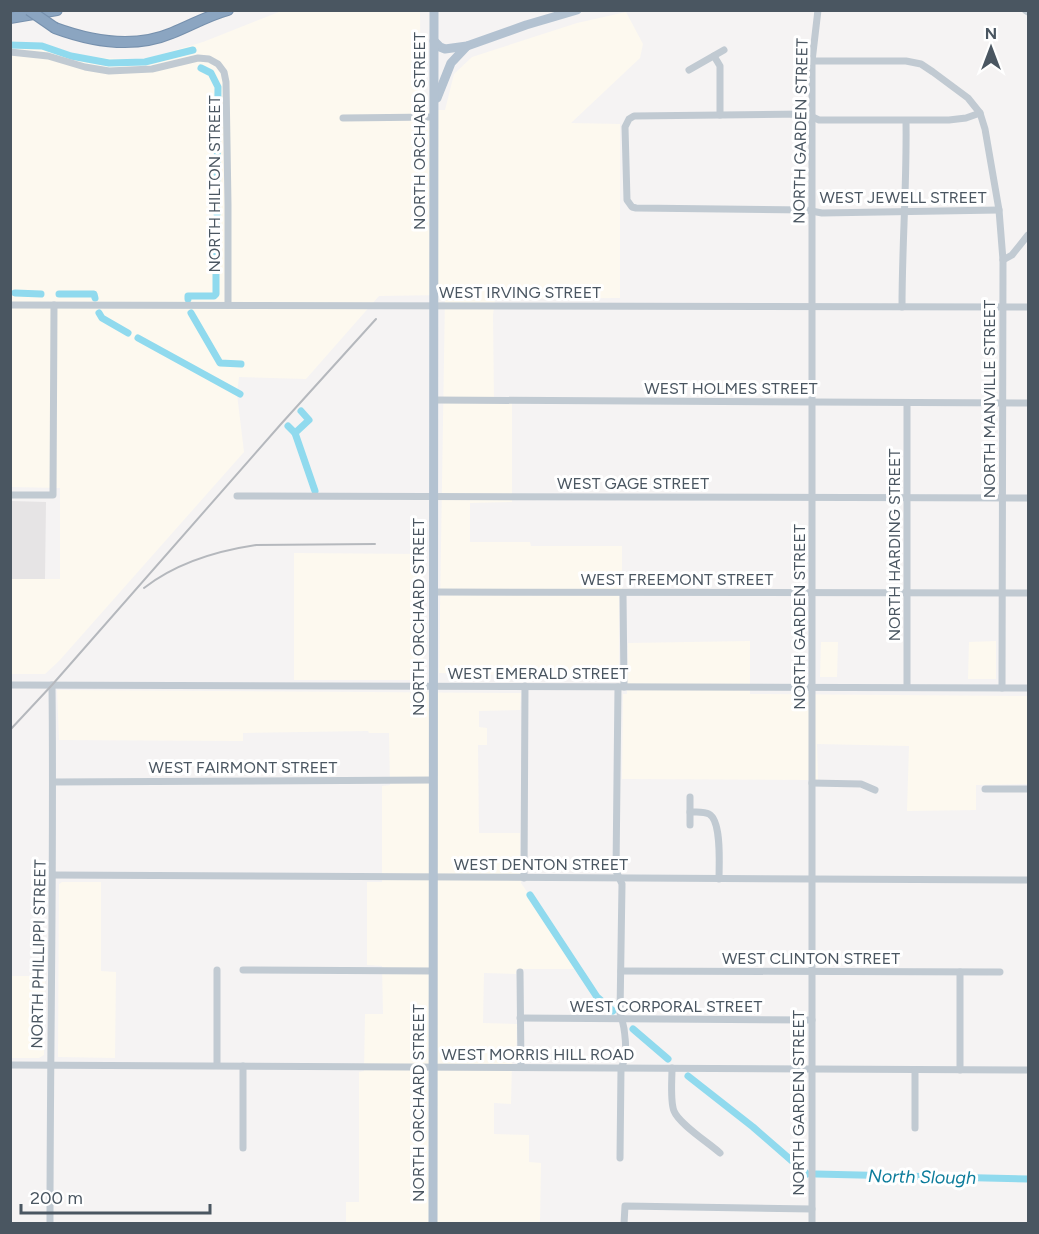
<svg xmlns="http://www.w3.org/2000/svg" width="1039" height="1234" viewBox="0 0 1039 1234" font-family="Figtree,sans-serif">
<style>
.commercial{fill:#fdf9ef}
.education{fill:#e6e4e5}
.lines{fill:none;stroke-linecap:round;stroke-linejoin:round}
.canal{stroke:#90daee;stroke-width:7}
.highway-casing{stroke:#7690ad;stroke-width:12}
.minor{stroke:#c1cad2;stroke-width:7}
.major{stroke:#b3c2d1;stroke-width:9}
.highway{stroke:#8ba5c1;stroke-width:10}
.rail{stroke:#b5b8bd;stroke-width:2}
.highway-bridge-casing{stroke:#7690ad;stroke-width:12;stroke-linecap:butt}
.highway-bridge{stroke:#8ba5c1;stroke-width:10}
.labels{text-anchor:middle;stroke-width:6;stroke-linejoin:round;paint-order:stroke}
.street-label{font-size:16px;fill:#4a5661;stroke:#fff}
.water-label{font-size:18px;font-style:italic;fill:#0c7c9b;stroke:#fff}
</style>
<rect width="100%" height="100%" fill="#f5f3f3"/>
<g class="commercial">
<polygon points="284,10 420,11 421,110 445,110 454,74 472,57 577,23 626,12 643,44 640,58 571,123 620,124 620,298 495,299 493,315 494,402 512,403 512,502 470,503 470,542 530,542 531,546 622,546 622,589 619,589 619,679 439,673 445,295 379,296 306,379 239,377 237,394 244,452 59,661 45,674 11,674 11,579 60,579 60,488 11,487 11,41 42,44 85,57 142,60 203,42"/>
<polygon points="294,553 423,554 423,680 294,680"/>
<polygon points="750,641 750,694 1028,696 1028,784 976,785 976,810 907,811 909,746 817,744 818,780 622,779 623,694 627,694 628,643"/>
<polygon points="996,641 996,679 968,679 969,642"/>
<polygon points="821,642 838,642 837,677 820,677"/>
<polygon points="57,690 521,693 520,710 479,711 479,727 487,728 487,745 478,745 479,833 520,833 521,883 580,969 516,969 516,974 484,973 483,1023 517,1024 516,1062 512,1062 511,1104 494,1103 494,1134 529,1135 529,1162 541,1163 540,1223 346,1223 346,1202 359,1202 359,1072 364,1071 365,1014 383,1014 382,966 367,965 367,882 382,882 382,786 390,785 389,733 369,733 368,731 243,733 243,741 59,740"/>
<polygon points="62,882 101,882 101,971 116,972 115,1058 58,1057 59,884"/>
<polygon points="11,976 45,976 44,1055 39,1058 11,1058"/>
</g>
<polygon class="education" points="11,501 46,502 45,579 11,579"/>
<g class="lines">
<g class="canal">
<polyline points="10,45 42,46 71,56 109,63 145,62 193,50"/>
<polyline points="201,68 211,73 218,87 217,180"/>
<polyline points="217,214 217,209"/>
<polyline points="216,260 217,225"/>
<polyline points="15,293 41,294"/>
<polyline points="59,294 94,294 95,298"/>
<polyline points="188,299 188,296 214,296 216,294 216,272"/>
<polyline points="99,313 102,318 128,333"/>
<polyline points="191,313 220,363 241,364"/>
<polyline points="138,338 240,394"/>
<polyline points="288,426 295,433 315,491"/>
<polyline points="295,433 309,420 301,411"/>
<polyline points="530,895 597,997 613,1011"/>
<polyline points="633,1029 668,1059"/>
<polyline points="688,1076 753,1127 807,1174"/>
<polyline points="816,1174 1028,1179"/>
</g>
<g class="highway-casing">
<g id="highway">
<polyline points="10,18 57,10"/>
<path d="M55,28C93,42 134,49 172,33C190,26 209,15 228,10"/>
</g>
</g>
<g class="minor">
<polyline points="1025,10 1028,12"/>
<polyline points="10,52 48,56 85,67 109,71 152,69 198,58 209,59 218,64 224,72 226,82 228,205 228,305"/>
<polyline points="714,56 720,66 720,115"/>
<polyline points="812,61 906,61 921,64 933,72 968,98 980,113 985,129 999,210 1003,260 1002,688"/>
<polyline points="689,70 724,50"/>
<polyline points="980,113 966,118 949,120 819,120 806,114 634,116 629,119 625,127 627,200 632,207 636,208 806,210 822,213 999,210"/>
<polyline points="343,118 434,117"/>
<polyline points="1003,260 1012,255 1028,235"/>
<polyline points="10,305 1028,307"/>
<path d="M902,307C902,245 907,183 906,121"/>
<polyline points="434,400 1028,403"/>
<polyline points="10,495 53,495 54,305"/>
<polyline points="237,496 1028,498"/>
<polyline points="433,592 1028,593"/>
<polyline points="623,593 624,687"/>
<polyline points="10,685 1028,688"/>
<path d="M618,687L616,871L622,884L620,1013C625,1027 629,1055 621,1068L620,1158"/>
<polyline points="907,687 907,403"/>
<polyline points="53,782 433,780"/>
<polyline points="812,783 861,784 875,790"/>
<polyline points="985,789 1028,789"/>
<polyline points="690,797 690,825"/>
<path d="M690,812C696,812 704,811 709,814C722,821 719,865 719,879"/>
<polyline points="53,875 1028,880"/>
<polyline points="524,878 525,686"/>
<polyline points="217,970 217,1065"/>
<polyline points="243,970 433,971"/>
<polyline points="621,971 1000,972"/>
<polyline points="520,972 521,1067"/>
<polyline points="520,1018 812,1020"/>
<polyline points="10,1065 1028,1070"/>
<polyline points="243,1066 243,1148"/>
<path d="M672,1068C672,1080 670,1101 674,1111C679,1124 709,1143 720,1153"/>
<polyline points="915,1070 915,1128"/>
<polyline points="960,1070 960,972"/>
<path d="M50,1224C50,1044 54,864 52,685"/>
<polyline points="624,1224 625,1206 812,1209"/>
<polyline points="812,1224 812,61 818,10"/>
</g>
<g class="major">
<polyline points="434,41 440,47 445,49 467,46 526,25 577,10"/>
<polyline points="437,98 451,63 467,46"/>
<polyline points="433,1224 434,10"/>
</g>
<use href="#highway" class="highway"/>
<g class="rail">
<path d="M144,588C176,563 216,551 256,545L375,544"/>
<polyline points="10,730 52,685 281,424 376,319"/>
</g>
<g class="highway-bridge-casing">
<polyline id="highway-bridge" points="29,10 55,28"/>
</g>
<use href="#highway-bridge" class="highway-bridge"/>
</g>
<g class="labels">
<g class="street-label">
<text transform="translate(419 131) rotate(-90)" y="6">NORTH ORCHARD STREET</text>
<text transform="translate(800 131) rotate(-89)" y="6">NORTH GARDEN STREET</text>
<text transform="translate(214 184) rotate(-90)" y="6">NORTH HILTON STREET</text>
<text x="903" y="203">WEST JEWELL STREET</text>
<text x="520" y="298">WEST IRVING STREET</text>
<text x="731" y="394">WEST HOLMES STREET</text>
<text transform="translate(989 399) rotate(-90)" y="6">NORTH MANVILLE STREET</text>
<text x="633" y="489">WEST GAGE STREET</text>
<text transform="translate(894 545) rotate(-90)" y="6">NORTH HARDING STREET</text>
<text x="677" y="585">WEST FREEMONT STREET</text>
<text transform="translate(418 617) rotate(-90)" y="6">NORTH ORCHARD STREET</text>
<text transform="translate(799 617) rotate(-90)" y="6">NORTH GARDEN STREET</text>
<text x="538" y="679">WEST EMERALD STREET</text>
<text x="243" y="773">WEST FAIRMONT STREET</text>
<text x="541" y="870">WEST DENTON STREET</text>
<text transform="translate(38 954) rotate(-89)" y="6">NORTH PHILLIPPI STREET</text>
<text x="811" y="964">WEST CLINTON STREET</text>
<text x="666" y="1012">WEST CORPORAL STREET</text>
<text x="538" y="1060">WEST MORRIS HILL ROAD</text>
<text transform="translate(418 1103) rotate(-90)" y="6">NORTH ORCHARD STREET</text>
<text transform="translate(798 1103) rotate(-90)" y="6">NORTH GARDEN STREET</text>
</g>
<g class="water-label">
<text transform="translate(922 1177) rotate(1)" y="6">North Slough</text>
</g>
</g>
<rect width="1039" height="1234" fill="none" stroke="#4a5661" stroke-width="24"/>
<g transform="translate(991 48)" stroke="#ffffff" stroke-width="4.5" paint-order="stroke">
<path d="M0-4.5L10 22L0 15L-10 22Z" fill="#4a5661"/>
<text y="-9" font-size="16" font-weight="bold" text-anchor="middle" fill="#4a5661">N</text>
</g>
<path d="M21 1204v9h189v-9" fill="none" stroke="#4a5661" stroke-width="3"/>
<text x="30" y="1204" font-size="18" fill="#4a5661" stroke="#ffffff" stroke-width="4.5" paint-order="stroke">200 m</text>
</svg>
